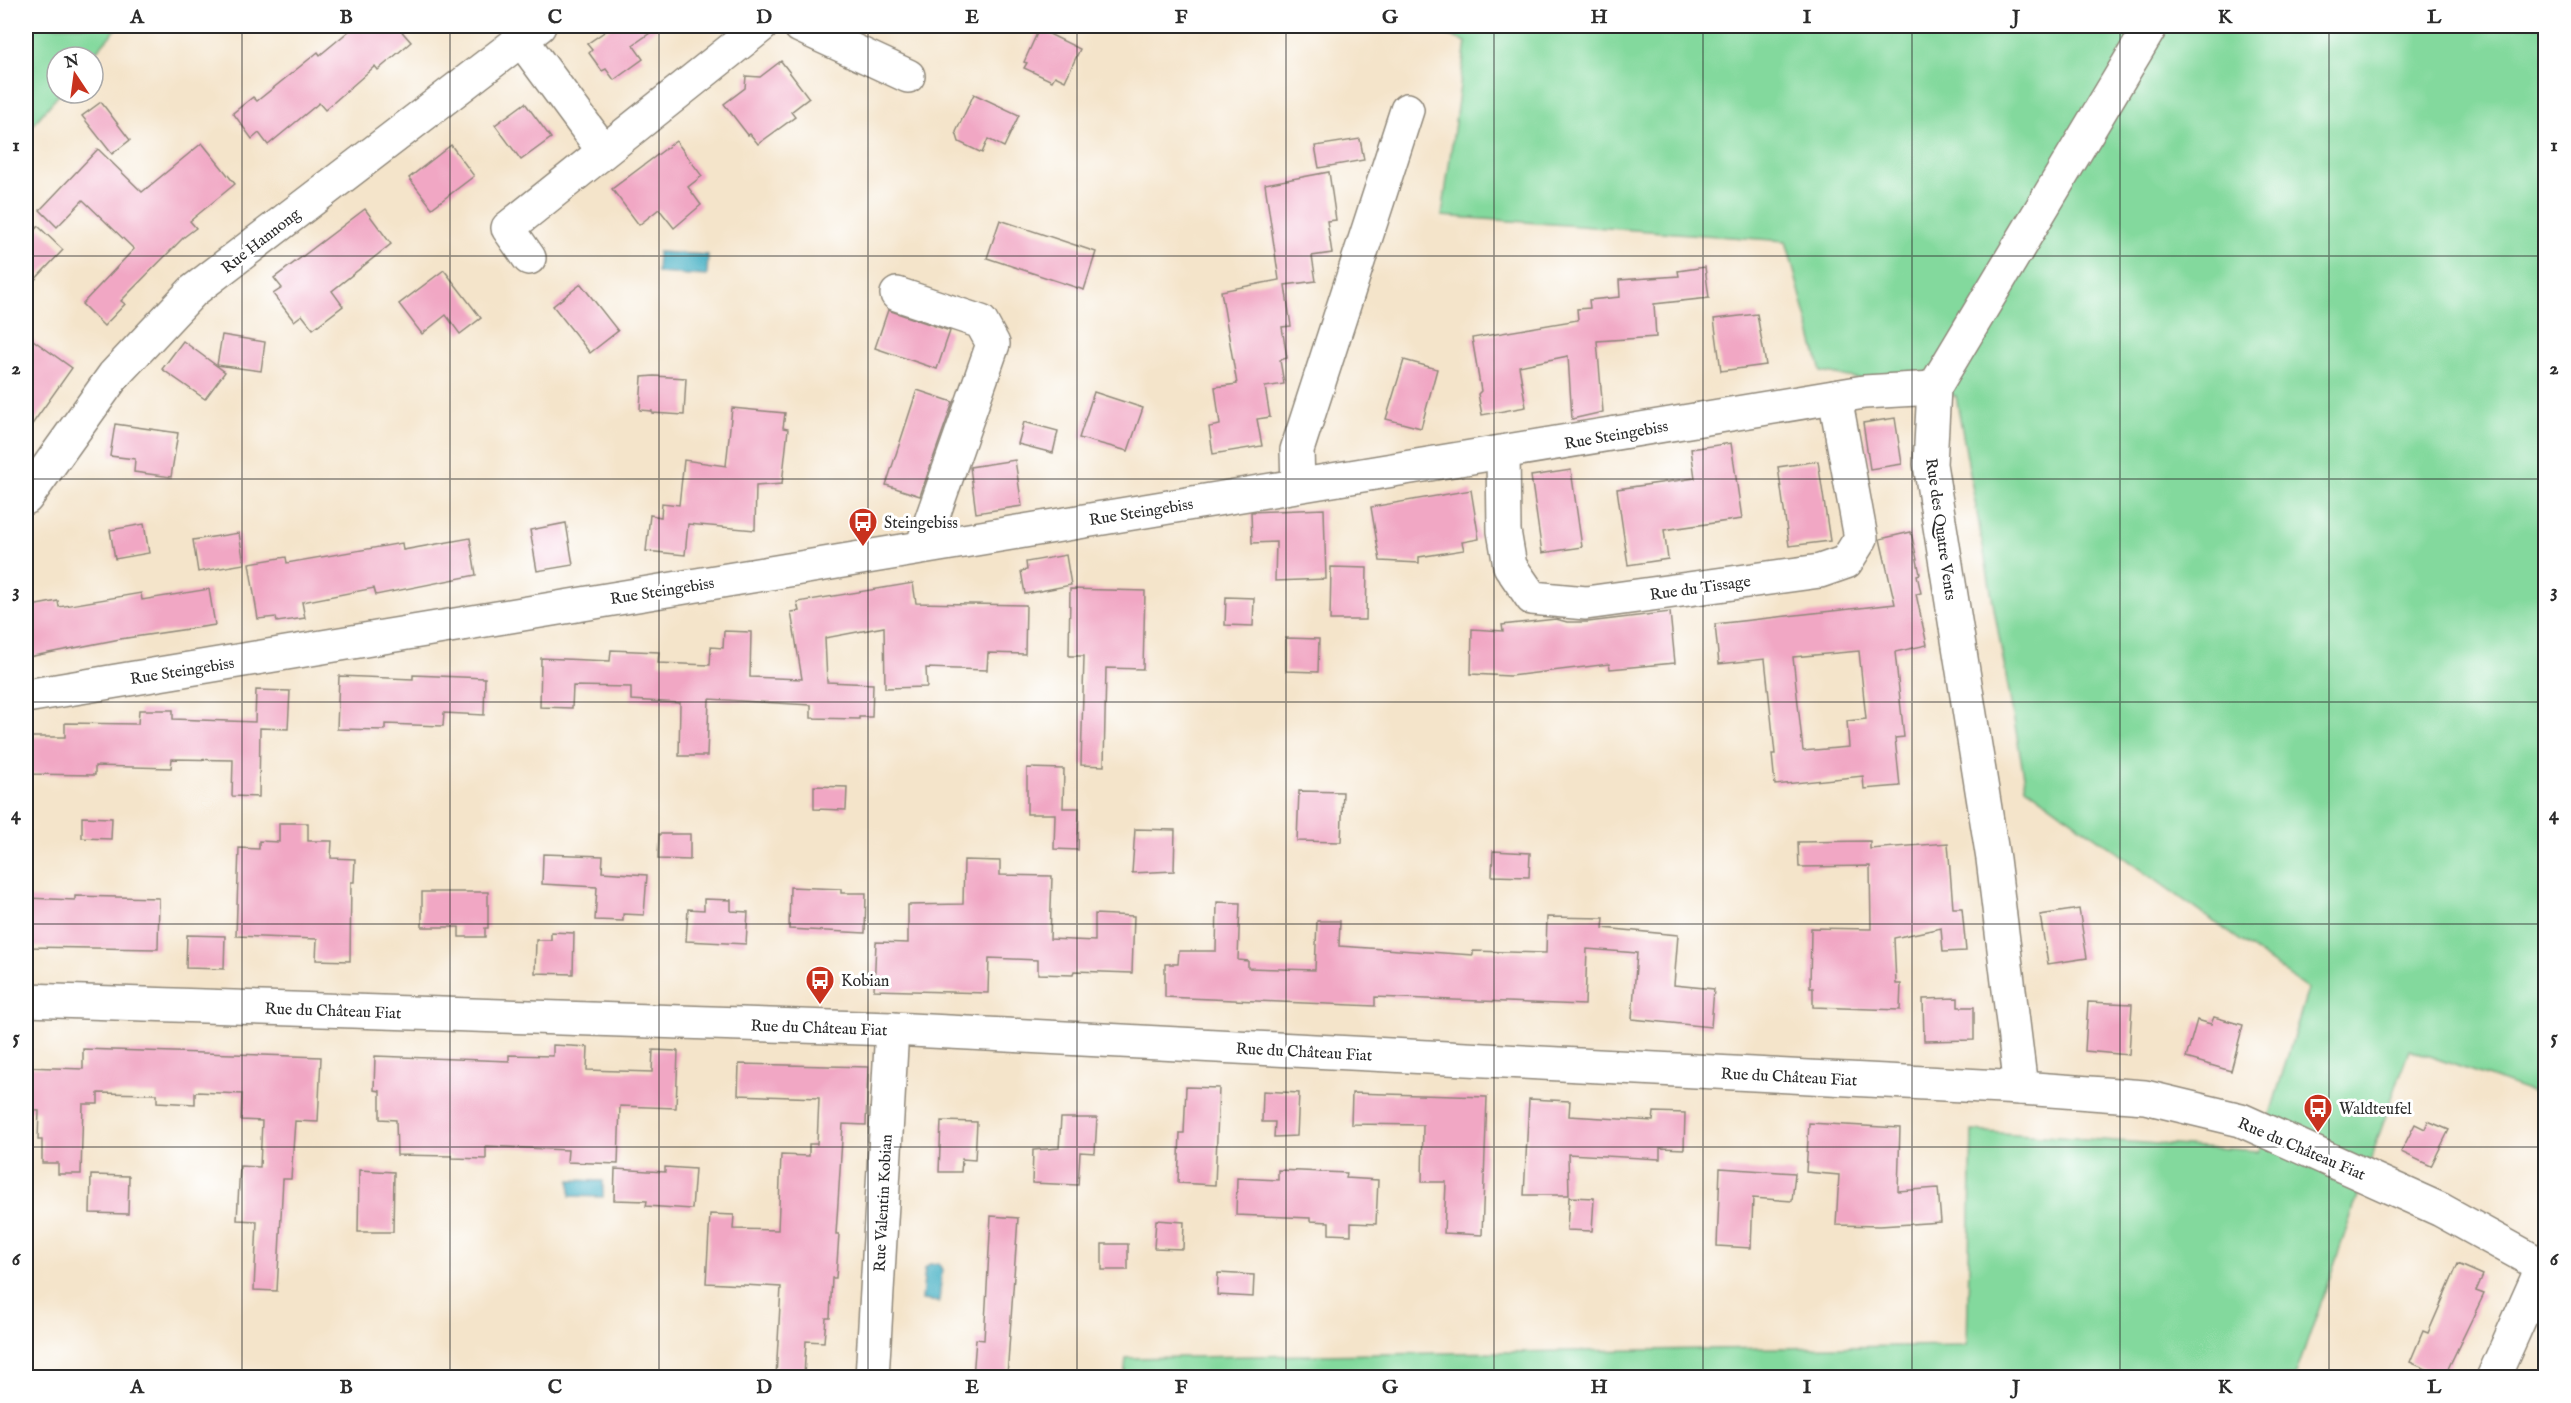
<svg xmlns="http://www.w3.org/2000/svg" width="2571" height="1403" viewBox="0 0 2571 1403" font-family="'IM FELL English',serif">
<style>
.green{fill:#83d99d;stroke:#578264;stroke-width:1.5}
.water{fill:#46b1c4;stroke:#386e78;stroke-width:1.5}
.building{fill:#f1a7c4;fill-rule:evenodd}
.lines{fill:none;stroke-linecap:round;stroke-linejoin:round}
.minor-casing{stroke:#90887a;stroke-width:36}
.minor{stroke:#fff;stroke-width:33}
.grid{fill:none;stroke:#2b2b2b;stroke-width:1.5;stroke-opacity:0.55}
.labels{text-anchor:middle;stroke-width:6;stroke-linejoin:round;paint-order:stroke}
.street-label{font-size:16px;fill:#2b2b2b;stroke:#fff}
.poi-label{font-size:16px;fill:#2b2b2b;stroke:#fff;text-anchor:start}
.neatline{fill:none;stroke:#2b2b2b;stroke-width:2}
.grid-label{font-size:20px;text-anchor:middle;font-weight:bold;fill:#2b2b2b}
</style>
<rect width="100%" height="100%" fill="#fff"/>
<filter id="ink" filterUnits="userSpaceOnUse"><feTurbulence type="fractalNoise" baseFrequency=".0167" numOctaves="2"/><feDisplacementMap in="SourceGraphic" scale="12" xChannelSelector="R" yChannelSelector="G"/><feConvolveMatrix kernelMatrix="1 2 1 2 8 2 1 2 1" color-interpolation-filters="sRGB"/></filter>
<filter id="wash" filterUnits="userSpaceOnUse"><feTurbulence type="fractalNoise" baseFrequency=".008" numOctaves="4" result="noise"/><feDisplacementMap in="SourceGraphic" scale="24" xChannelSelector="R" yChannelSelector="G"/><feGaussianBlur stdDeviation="1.35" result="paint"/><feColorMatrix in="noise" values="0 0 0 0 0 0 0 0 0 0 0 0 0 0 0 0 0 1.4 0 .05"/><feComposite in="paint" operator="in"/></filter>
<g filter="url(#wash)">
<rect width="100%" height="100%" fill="#f4e4ca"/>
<g class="green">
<polygon points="26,26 119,26 91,57 57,57 57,93 60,93 26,133"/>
<polygon points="1425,26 2545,26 2545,1097 2409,1049 2295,1377 1124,1378 1126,1358 1967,1345 1972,1131 2259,1151 2308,989 2026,787 1956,396 1821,372 1786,241 1442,216 1466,42"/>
</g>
<g class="water">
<polygon points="658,252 708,255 707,276 657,273"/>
<polygon points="570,1180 603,1181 603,1197 570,1196"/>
<polygon points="930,1264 939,1264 942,1270 939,1302 922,1300 925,1268"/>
</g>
<g id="blocks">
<g class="building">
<polygon points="355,26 397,26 411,42 378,70 375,66 325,110 319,103 268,145 259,133 252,139 233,113 253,97 257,101 318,52 320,55"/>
<polygon points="613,26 660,26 633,45 643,59 614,80 606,69 602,71 589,53 592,50 587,44"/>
<polygon points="1039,29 1080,49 1065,81 1055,76 1052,81 1024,68 1027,63 1024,62"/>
<polygon points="781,61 809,98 791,112 795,117 758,144 750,134 748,135 724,104 745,88 746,76 760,77"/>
<polygon points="974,94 1019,115 1004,147 988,139 982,153 959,142 956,132"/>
<polygon points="101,102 130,140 112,154 82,116"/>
<polygon points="525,103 551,138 521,160 495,125"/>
<polygon points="1360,139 1364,160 1319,168 1315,146"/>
<polygon points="676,141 702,176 688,187 701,205 674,228 659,209 639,225 612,189"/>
<polygon points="202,143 235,184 190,221 196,228 184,237 121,301 125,304 104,326 82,304 134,249 83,200 57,227 40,210 98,149 142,192"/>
<polygon points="451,145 474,176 432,208 409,178"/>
<polygon points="1329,172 1336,220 1327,221 1332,253 1312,256 1316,281 1285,285 1291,326 1282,327 1287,358 1280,360 1284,384 1265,387 1270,417 1257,419 1262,446 1213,454 1209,427 1220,425 1215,387 1237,384 1221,291 1279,280 1265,184"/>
<polygon points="365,209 391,244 332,291 343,306 313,329 302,315 294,321 273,294 282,288 274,278"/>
<polygon points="1000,220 1096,252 1084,290 987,258"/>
<polygon points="38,226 63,250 26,289 26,240"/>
<polygon points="1705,267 1709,298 1654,304 1656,337 1597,341 1603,412 1572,419 1568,356 1519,366 1526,407 1482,415 1478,394 1481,391 1472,338 1578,320 1577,309 1590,308 1589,300 1620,297 1619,280 1679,276 1678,271"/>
<polygon points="444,270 481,318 460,334 446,315 422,334 399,304"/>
<polygon points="581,284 618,331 590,353 553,306"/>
<polygon points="888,310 950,331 937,369 875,348"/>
<polygon points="1757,314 1766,365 1721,371 1714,319"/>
<polygon points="26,335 72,368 26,433"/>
<polygon points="222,335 265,342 261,371 217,365"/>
<polygon points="183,341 225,372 205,399 162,369"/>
<polygon points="1404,360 1437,369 1421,428 1386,419"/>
<polygon points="654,376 686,378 684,415 652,413 652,411 640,410 642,377"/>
<polygon points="917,390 953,402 920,496 886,485"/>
<polygon points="1094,392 1143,408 1128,451 1079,438"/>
<polygon points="732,408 785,413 783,428 788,429 782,484 756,486 755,530 688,524 685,555 646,551 650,515 661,517 662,503 679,505 684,460 726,466"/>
<polygon points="1895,418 1902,464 1870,469 1863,423"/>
<polygon points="1024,422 1058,431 1053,453 1018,444"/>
<polygon points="115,424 178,433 171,477 134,472 135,459 110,456"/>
<polygon points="1731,443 1742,519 1664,530 1668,559 1628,565 1617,489 1695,478 1691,449"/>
<polygon points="1015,460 1022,506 976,513 970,467"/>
<polygon points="1818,461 1830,541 1789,546 1778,467"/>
<polygon points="1571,470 1582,547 1542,553 1531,476"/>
<polygon points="1471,490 1479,539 1462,542 1464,550 1419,557 1419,563 1380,561 1371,507"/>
<polygon points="1324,509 1326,579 1275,581 1276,542 1252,543 1251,512"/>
<polygon points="566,523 573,565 537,571 530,530"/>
<polygon points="144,524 149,553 115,559 110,530"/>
<path d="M1911,532L1920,574L1917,575L1921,593L1916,594L1927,645L1895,652L1904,737L1895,738L1900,786L1864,789L1863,776L1775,785L1772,754H1775L1765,659L1719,664L1715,624L1895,604L1880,539ZM1859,651L1866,719L1847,721L1849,747L1803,751L1793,657Z"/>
<polygon points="239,533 244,564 198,572 193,540"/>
<polygon points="470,538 476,575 376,595 374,588 302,602 305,618 277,622 276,617 258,619 249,563 286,557 287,563 402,543 403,550"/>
<polygon points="1066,555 1071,585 1025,594 1021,571 1027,570 1026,562"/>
<polygon points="1331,567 1367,568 1366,620 1330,620"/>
<polygon points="913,583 916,603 1026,605 1025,654 988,653 987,670 926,668 927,687 885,688 884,627 825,638 827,682 873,684 872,717 859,717 859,719 811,718 811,705 709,699 707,756 679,756 680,703 631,700 631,687 573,686 572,708 540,707 541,658 610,661 611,650 659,652 658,663 710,665 711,647 723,648 724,631 751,632 750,677 802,679 791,612 799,611 797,602"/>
<polygon points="209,589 215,625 120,639 28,657 26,607 58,601 59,607 141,593 142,600"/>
<polygon points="1070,589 1145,591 1143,669 1106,668 1104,766 1081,765 1084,656 1069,656"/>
<polygon points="1226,597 1254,598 1253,626 1225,625"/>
<polygon points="1670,612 1675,663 1610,669 1609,664 1510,676 1471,674 1472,629 1503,631 1502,625 1556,619 1567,622 1588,622"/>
<polygon points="1286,638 1319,639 1318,672 1286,671"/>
<polygon points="413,675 485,678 484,715 444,713 443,726 385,724 385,730 337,729 339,676 413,679"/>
<polygon points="256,690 290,691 288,729 260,728 259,797 232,796 233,760 172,759 171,768 95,766 95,775 26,774 26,737 65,737 65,723 138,724 139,710 173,710 173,719 255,722"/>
<polygon points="1027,768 1064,769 1063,808 1079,808 1078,850 1054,849 1055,814 1027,814"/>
<polygon points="814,786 847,787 846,810 814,809"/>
<polygon points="1299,791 1343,792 1341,842 1297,841"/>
<polygon points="82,817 112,818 111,839 82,838"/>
<polygon points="279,823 308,823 308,841 332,841 331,858 355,859 354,882 351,882 350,961 316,960 317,939 236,936 239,848 259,849 259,841 279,842"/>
<polygon points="1135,829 1175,830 1174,871 1132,873"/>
<polygon points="659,834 690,834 690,860 658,859"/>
<polygon points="1870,841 1870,849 1948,843 1953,908 1962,908 1966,951 1943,952 1941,928 1894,938 1896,984 1901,984 1900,1010 1813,1007 1813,988 1810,988 1811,928 1871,929 1870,866 1799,867 1798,842"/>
<polygon points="1493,851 1530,853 1529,877 1492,876"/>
<polygon points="543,854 603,856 602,872 647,875 644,915 623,914 623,921 595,920 597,887 542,884"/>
<polygon points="964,860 1000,861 1000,875 1052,876 1050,939 1095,941 1095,914 1134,916 1132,973 1074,971 1073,975 1038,974 1038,960 989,958 988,993 874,990 876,942 908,943 908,905 963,904"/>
<polygon points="790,887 841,889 841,893 866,893 865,933 789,929"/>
<polygon points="422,892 488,892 488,928 485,928 485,937 459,937 459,927 422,927"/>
<polygon points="75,896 159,898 158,949 26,947 26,898 75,900"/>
<polygon points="704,899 731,900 731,911 748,912 746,944 686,941 688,909 704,910"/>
<polygon points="1217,902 1240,903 1238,960 1248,961 1248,968 1315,970 1317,921 1340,921 1339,946 1473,955 1473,951 1546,953 1547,917 1604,918 1603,928 1678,935 1674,985 1714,989 1711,1027 1632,1019 1637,953 1587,949 1585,1005 1375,997 1375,1006 1165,997 1165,964 1178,964 1179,951 1216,951"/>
<polygon points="2079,909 2087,958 2048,964 2040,915"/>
<polygon points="551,932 574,933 573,974 535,973 536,940 551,940"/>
<polygon points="187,935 225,936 224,969 186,968"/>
<polygon points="1958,998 1958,1007 1974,1007 1974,1040 1924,1041 1923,999"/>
<polygon points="2088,1002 2132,1004 2129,1055 2085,1051"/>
<polygon points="2214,1017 2243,1025 2231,1071 2186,1058 2197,1020 2211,1024"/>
<polygon points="553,1045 588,1047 587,1070 652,1072 653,1050 678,1051 676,1108 620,1106 618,1164 567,1162 568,1150 486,1146 486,1159 452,1158 452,1156 397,1155 396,1120 380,1119 380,1091 374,1090 375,1056 509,1061 509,1055 553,1056"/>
<polygon points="83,1049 321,1057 318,1122 295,1121 291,1179 283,1179 277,1291 254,1290 257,1221 237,1220 240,1166 260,1167 262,1121 241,1120 242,1094 197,1092 195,1093 195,1104 157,1102 157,1094 98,1093 98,1104 83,1104 81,1174 58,1174 58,1163 42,1163 42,1140 38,1140 39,1111 26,1110 26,1067 83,1069"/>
<polygon points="739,1064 868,1067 866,1125 843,1124 836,1234 839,1234 836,1278 832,1278 830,1318 826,1318 824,1342 806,1341 804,1377 776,1377 781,1287 706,1283 710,1214 734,1215 733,1229 778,1230 781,1155 809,1156 809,1144 817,1144 819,1098 738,1095"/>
<polygon points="1186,1087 1219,1088 1215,1185 1178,1183 1180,1133 1184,1133"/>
<polygon points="1263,1091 1299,1093 1297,1136 1274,1137 1275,1122 1262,1122"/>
<polygon points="1352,1093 1487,1097 1482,1235 1444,1233 1446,1182 1422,1182 1423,1125 1351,1124"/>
<polygon points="1529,1099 1570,1101 1569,1116 1653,1121 1654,1112 1685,1113 1684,1149 1660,1148 1660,1159 1568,1154 1569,1195 1524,1195"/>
<polygon points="1061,1118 1097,1118 1095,1153 1080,1152 1078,1185 1032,1183 1033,1150 1059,1148"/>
<polygon points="941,1121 977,1122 975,1160 962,1159 961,1172 939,1172"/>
<polygon points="2428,1121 2449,1130 2431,1166 2401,1152 2415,1124 2425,1129"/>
<polygon points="1809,1123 1900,1128 1898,1191 1938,1188 1941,1222 1880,1226 1836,1225 1839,1175 1806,1172"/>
<polygon points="665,1167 695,1169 692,1209 646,1206 647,1201 614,1200 615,1169 665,1172"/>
<polygon points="1720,1168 1795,1173 1792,1201 1753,1198 1751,1248 1717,1246"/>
<polygon points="359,1170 394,1172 393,1232 358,1232"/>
<polygon points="1278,1170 1347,1173 1346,1178 1378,1180 1376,1224 1351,1223 1351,1235 1329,1234 1329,1222 1310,1221 1310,1218 1236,1215 1237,1178 1278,1180"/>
<polygon points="91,1175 129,1176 128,1214 90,1213"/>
<polygon points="1569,1197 1594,1198 1592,1231 1567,1230"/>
<polygon points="991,1216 1018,1218 1007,1377 973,1377 976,1339 984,1340"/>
<polygon points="1156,1220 1184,1222 1183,1249 1154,1248"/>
<rect x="1102" y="1244" width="26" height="26"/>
<polygon points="2458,1264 2483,1275 2476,1291 2484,1294 2444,1377 2410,1362 2423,1331 2428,1333"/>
<polygon points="1218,1273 1254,1275 1253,1297 1217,1295"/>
</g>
</g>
</g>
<g filter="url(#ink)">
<use href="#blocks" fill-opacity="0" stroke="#90887a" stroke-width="1.5"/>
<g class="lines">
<g class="minor-casing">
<g id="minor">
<polyline points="800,26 908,76"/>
<polyline points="521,39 603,150"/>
<polyline points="529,258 508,228 761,26"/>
<polyline points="897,294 981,322 993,344 922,547"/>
<polyline points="1503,453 1504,531 1510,566 1532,598 1586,603 1820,571 1846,562 1861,538 1835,397"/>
<polyline points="1298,485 1297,450 1407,110"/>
<polyline points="26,498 114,375 193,291 539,26"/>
<polyline points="26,696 1864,392 1934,388"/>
<polyline points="26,1000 892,1029 2021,1088 2145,1097 2241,1120 2441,1210 2546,1268"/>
<polyline points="2021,1088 1993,859 1930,464 1934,388 2151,26"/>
<polyline points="872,1378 892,1029"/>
<polyline points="2493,1378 2543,1266"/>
</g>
</g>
<use href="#minor" class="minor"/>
</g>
</g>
<path class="grid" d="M242,26V1378M450,26V1378M659,26V1378M868,26V1378M1077,26V1378M1286,26V1378M1494,26V1378M1703,26V1378M1912,26V1378M2120,26V1378M2329,26V1378M26,256H2546M26,479H2546M26,702H2546M26,924H2546M26,1147H2546"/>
<defs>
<g id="bus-pin" transform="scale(1.5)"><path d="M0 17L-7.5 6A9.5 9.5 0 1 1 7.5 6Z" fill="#c8321e" stroke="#fff"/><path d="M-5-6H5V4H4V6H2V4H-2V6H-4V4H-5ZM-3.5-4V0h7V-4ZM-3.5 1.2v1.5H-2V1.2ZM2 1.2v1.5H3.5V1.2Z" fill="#fff"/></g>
</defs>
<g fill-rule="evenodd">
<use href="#bus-pin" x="863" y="522"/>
<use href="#bus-pin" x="820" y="980"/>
<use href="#bus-pin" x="2318" y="1108"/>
</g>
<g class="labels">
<g class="street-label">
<text transform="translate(260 240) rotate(-38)" y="6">Rue Hannong</text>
<text transform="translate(1616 434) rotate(-10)" y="6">Rue Steingebiss</text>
<text transform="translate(1141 511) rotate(-9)" y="6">Rue Steingebiss</text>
<text transform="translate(1942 529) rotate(82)" y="6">Rue des Quatre Vents</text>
<text transform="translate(1700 587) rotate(-8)" y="6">Rue du Tissage</text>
<text transform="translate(662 590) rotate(-9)" y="6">Rue Steingebiss</text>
<text transform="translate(182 670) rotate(-9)" y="6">Rue Steingebiss</text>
<text transform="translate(333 1010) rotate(2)" y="6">Rue du Château Fiat</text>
<text transform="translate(819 1027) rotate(2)" y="6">Rue du Château Fiat</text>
<text transform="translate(1304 1051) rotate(3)" y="6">Rue du Château Fiat</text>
<text transform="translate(1789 1076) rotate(3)" y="6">Rue du Château Fiat</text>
<text transform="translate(2302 1148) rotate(23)" y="6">Rue du Château Fiat</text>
<text transform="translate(882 1203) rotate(-87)" y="6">Rue Valentin Kobian</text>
</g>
<g class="poi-label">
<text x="884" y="528">Steingebiss</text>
<text x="841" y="986">Kobian</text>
<text x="2339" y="1114">Waldteufel</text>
</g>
</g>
<rect width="2571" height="1403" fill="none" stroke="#fff" stroke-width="66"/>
<g transform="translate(75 75) rotate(347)"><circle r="28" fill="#ffffff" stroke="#aaaaaa" stroke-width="1.5"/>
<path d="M0-4.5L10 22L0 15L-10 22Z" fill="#c8321e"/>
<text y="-9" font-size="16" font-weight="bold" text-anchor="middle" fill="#2b2b2b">N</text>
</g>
<rect x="33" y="33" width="2505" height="1337" class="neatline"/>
<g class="grid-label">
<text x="137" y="23">A</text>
<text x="346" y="23">B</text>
<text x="555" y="23">C</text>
<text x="764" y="23">D</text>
<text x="972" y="23">E</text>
<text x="1181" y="23">F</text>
<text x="1390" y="23">G</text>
<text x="1599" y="23">H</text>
<text x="1807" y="23">I</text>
<text x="2016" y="23">J</text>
<text x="2225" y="23">K</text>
<text x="2434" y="23">L</text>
<text x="16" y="151">1</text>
<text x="2554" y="151">1</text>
<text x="16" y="374">2</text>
<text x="2554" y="374">2</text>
<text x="16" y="597">3</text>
<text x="2554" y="597">3</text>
<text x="16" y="820">4</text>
<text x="2554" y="820">4</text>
<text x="16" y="1043">5</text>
<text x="2554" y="1043">5</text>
<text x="16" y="1265">6</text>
<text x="2554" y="1265">6</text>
<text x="137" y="1393">A</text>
<text x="346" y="1393">B</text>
<text x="555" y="1393">C</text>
<text x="764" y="1393">D</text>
<text x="972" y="1393">E</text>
<text x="1181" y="1393">F</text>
<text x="1390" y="1393">G</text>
<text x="1599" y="1393">H</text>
<text x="1807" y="1393">I</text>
<text x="2016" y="1393">J</text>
<text x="2225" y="1393">K</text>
<text x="2434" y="1393">L</text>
</g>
</svg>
